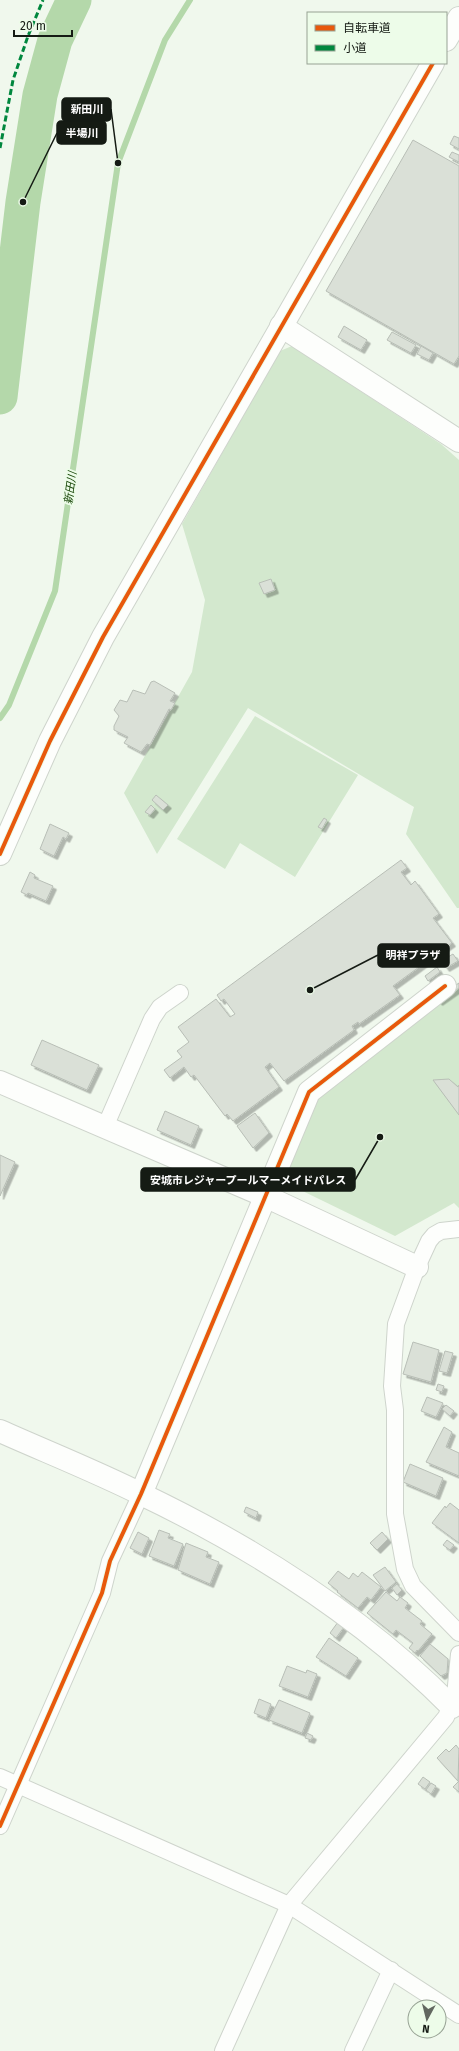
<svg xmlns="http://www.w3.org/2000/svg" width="459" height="2051" viewBox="0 0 459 2051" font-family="'Fira Sans','Noto Sans JP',sans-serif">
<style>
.green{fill:#d3e8ce}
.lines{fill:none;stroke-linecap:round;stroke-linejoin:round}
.stream{stroke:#b4d8aa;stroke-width:6}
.river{stroke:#b4d8aa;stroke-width:35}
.building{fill:#dae0d7;stroke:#b8beb6;filter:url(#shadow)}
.street-casing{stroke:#ced4cc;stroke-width:18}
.secondary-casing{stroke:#ced4cc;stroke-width:24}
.street{stroke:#fdfefc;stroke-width:16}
.secondary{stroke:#fdfefc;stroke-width:22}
.quiet{stroke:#00873e;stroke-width:3;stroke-dasharray:6 3;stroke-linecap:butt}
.cycleway-casing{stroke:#edfce9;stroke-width:6}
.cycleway{stroke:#e8590c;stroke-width:4}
.labels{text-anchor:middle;stroke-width:3.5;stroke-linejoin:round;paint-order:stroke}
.water-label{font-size:11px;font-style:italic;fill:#194709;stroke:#edfce9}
.leader{fill:none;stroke:#151b14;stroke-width:1.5}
.callout-dot{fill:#151b14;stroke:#edfce9;stroke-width:1.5}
.callout{fill:#151b14;stroke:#151b14;stroke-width:1.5}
.callout-label{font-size:11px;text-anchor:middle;font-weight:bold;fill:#fff}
</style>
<defs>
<filter id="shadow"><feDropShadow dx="3.5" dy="3.5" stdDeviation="0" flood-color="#0004"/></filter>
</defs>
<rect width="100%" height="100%" fill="#f0f8ed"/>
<g class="green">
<polygon points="292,346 441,444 459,460 459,908 457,908 406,834 414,807 248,708 157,854 124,793 192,672 205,600 182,524 280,351"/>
<polygon points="255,716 358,775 295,877 240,843 225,869 177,839"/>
<polygon points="459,983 459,1208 454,1203 395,1236 282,1181 319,1093"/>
</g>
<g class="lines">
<polyline class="stream" points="0,718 9,705 55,591 118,163 165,40 190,0"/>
<polyline class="river" points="0,397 23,202 40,95 55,40 74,0"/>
</g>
<g class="building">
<polygon points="454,136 459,138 459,149 450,144"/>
<polygon points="413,140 459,166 459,356 454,364 326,291"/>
<polygon points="452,152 459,155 459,162 449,157"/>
<polygon points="344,326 367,340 361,350 338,337"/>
<polygon points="392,332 416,345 411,353 387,340"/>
<polygon points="421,346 433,353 429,360 417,354"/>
<polygon points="271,579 275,590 264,594 259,583"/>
<polygon points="154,681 175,693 170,701 175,703 171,710 169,709 150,745 147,744 141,752 124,743 128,737 114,730 114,726 119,716 114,710 120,700 127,702 133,690 145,694 151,682"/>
<polygon points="156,795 168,805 163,810 152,800"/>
<polygon points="151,805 155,809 150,815 145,812"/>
<polygon points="324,818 327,820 322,829 318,827"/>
<polygon points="50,824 69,833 66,839 63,837 54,856 40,849"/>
<polygon points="401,860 407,868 401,872 411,885 415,881 439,914 433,918 452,943 393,986 400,995 359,1024 358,1022 352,1026 354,1030 284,1081 270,1063 265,1067 279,1087 233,1121 227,1114 225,1116 194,1075 191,1077 184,1067 170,1078 164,1070 182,1057 177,1051 189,1042 178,1027 216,999 230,1017 235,1014 224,999 221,1001 217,995"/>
<polygon points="30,872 35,875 34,878 53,886 46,901 28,893 27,895 21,892"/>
<polygon points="453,954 458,961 446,968 441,961"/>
<polygon points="437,967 440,972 428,981 425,976"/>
<polygon points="459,983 459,988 439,1002 436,998"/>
<polygon points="42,1040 99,1065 87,1090 31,1065"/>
<polygon points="449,1079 458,1087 459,1085 459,1115 433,1080"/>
<polygon points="165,1111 199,1126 191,1145 157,1130"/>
<polygon points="255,1113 269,1133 253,1148 237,1126"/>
<polygon points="0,1155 15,1162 0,1196"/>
<polygon points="413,1342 439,1350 431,1382 403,1374"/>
<polygon points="445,1351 453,1353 447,1373 439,1371"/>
<polygon points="438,1384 444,1386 442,1392 436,1390"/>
<polygon points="427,1397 443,1403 436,1417 421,1411"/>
<polygon points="446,1405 454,1411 450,1416 442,1409"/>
<polygon points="444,1427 452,1432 446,1447 459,1453 459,1476 426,1462"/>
<polygon points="410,1464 443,1478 436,1496 403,1482"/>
<polygon points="450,1503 459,1510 459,1543 432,1523 445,1506 446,1508"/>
<polygon points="246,1507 258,1512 256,1518 244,1512"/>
<polygon points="159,1530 170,1534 168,1538 183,1544 174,1566 149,1556"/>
<polygon points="138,1532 149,1538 142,1554 130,1548"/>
<polygon points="382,1532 388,1539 377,1550 370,1543"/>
<polygon points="447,1540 454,1545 450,1550 443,1545"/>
<polygon points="186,1543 208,1552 206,1557 219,1562 210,1584 178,1570"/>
<polygon points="385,1567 396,1582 385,1591 373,1575"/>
<polygon points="338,1571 349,1579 353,1573 358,1577 362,1572 381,1587 371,1600 367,1597 358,1608 337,1592 338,1591 328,1583"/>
<polygon points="397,1584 402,1590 397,1595 392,1588"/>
<polygon points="386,1592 397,1601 400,1597 408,1603 405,1608 422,1621 420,1624 432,1634 418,1651 417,1650 415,1653 409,1648 413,1643 396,1630 393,1634 367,1613"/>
<polygon points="338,1622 344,1627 336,1638 330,1633"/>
<polygon points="329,1638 358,1658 346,1676 316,1657"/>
<polygon points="430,1644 448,1659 447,1673 441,1676 420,1656"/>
<polygon points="287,1666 306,1673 307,1670 317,1674 308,1697 279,1686"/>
<polygon points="259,1699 271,1704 266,1718 254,1713"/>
<polygon points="279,1700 310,1713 302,1733 269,1720"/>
<polygon points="307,1733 313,1736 311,1740 305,1738"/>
<polygon points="456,1745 459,1749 458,1781 437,1758 446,1749 449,1752"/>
<polygon points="423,1777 430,1782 425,1789 418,1784"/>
<polygon points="459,1781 459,1792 453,1787"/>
<polygon points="431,1783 436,1786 431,1794 426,1790"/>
</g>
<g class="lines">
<g class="street-casing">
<g id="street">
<polyline points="105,1127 152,1019 160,1007 180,993"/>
<polyline points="459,1229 441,1231 434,1235 429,1241 417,1267 396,1324 392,1386 395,1410 395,1514 405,1569 413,1586 459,1633"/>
<polyline points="0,1777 289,1905 459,2015"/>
<polyline points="0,1826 102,1593 110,1561 141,1494"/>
<polyline points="223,2051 289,1905 446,1717 455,1696 459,1654"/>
<polyline points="353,2051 391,1970"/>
</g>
</g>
<g class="secondary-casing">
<g id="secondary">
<polyline points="446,40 459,18"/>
<polyline points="281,326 459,441"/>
<polyline points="0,854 50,741 103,637 433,63"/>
<polyline points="0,1082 265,1196 417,1267"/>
<path d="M0,1431C47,1452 95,1471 141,1494C254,1548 363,1617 452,1707"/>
<polyline points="141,1494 309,1092 445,986"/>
</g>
</g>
<use href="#street" class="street"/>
<use href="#secondary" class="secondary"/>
<polyline class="quiet" points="0,148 13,80 28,36 43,0"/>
<g class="cycleway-casing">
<g id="cycleway">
<polyline points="0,854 50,741 103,637 433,63"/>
<polyline points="0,1826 102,1593 110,1561 141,1494 309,1092 445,986"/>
</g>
</g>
<use href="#cycleway" class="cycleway"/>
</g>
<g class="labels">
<g class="water-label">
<text transform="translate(70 488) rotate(-82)" y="4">新田川</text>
</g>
</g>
<path class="leader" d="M118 163L111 109M23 202L57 133M310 990L378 955M380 1137L355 1180"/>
<g class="callout-dot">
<circle cx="118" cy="163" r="4"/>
<circle cx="23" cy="202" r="4"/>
<circle cx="310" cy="990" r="4"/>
<circle cx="380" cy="1137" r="4"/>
</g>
<g class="callout">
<rect x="62" y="98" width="49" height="23" rx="4"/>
<rect x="57" y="121" width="49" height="23" rx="4"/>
<rect x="378" y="944" width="71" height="23" rx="4"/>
<rect x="141" y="1168" width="214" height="23" rx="4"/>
</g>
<g class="callout-label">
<text x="87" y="113">新田川</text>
<text x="82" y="137">半場川</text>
<text x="413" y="959">明祥プラザ</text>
<text x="248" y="1184">安城市レジャープールマーメイドパレス</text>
</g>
<rect x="307" y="12" width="140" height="52" fill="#edfce9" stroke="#97a294"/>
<rect x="315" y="25" width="20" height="6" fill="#e8590c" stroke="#97a294"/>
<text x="343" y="32" font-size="12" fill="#151b14">自転車道</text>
<rect x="315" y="45" width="20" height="6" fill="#00873e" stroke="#97a294"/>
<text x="343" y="52" font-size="12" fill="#151b14">小道</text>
<g transform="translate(427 2019) rotate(187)"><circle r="19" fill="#edfce9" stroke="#97a294"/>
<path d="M0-3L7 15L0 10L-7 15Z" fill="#626860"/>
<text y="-6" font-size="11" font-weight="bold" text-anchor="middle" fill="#151b14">N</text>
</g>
<path d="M14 30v6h58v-6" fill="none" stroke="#151b14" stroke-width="2"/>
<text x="20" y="30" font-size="12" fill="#151b14" stroke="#edfce9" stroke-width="3" paint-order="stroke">20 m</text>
</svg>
